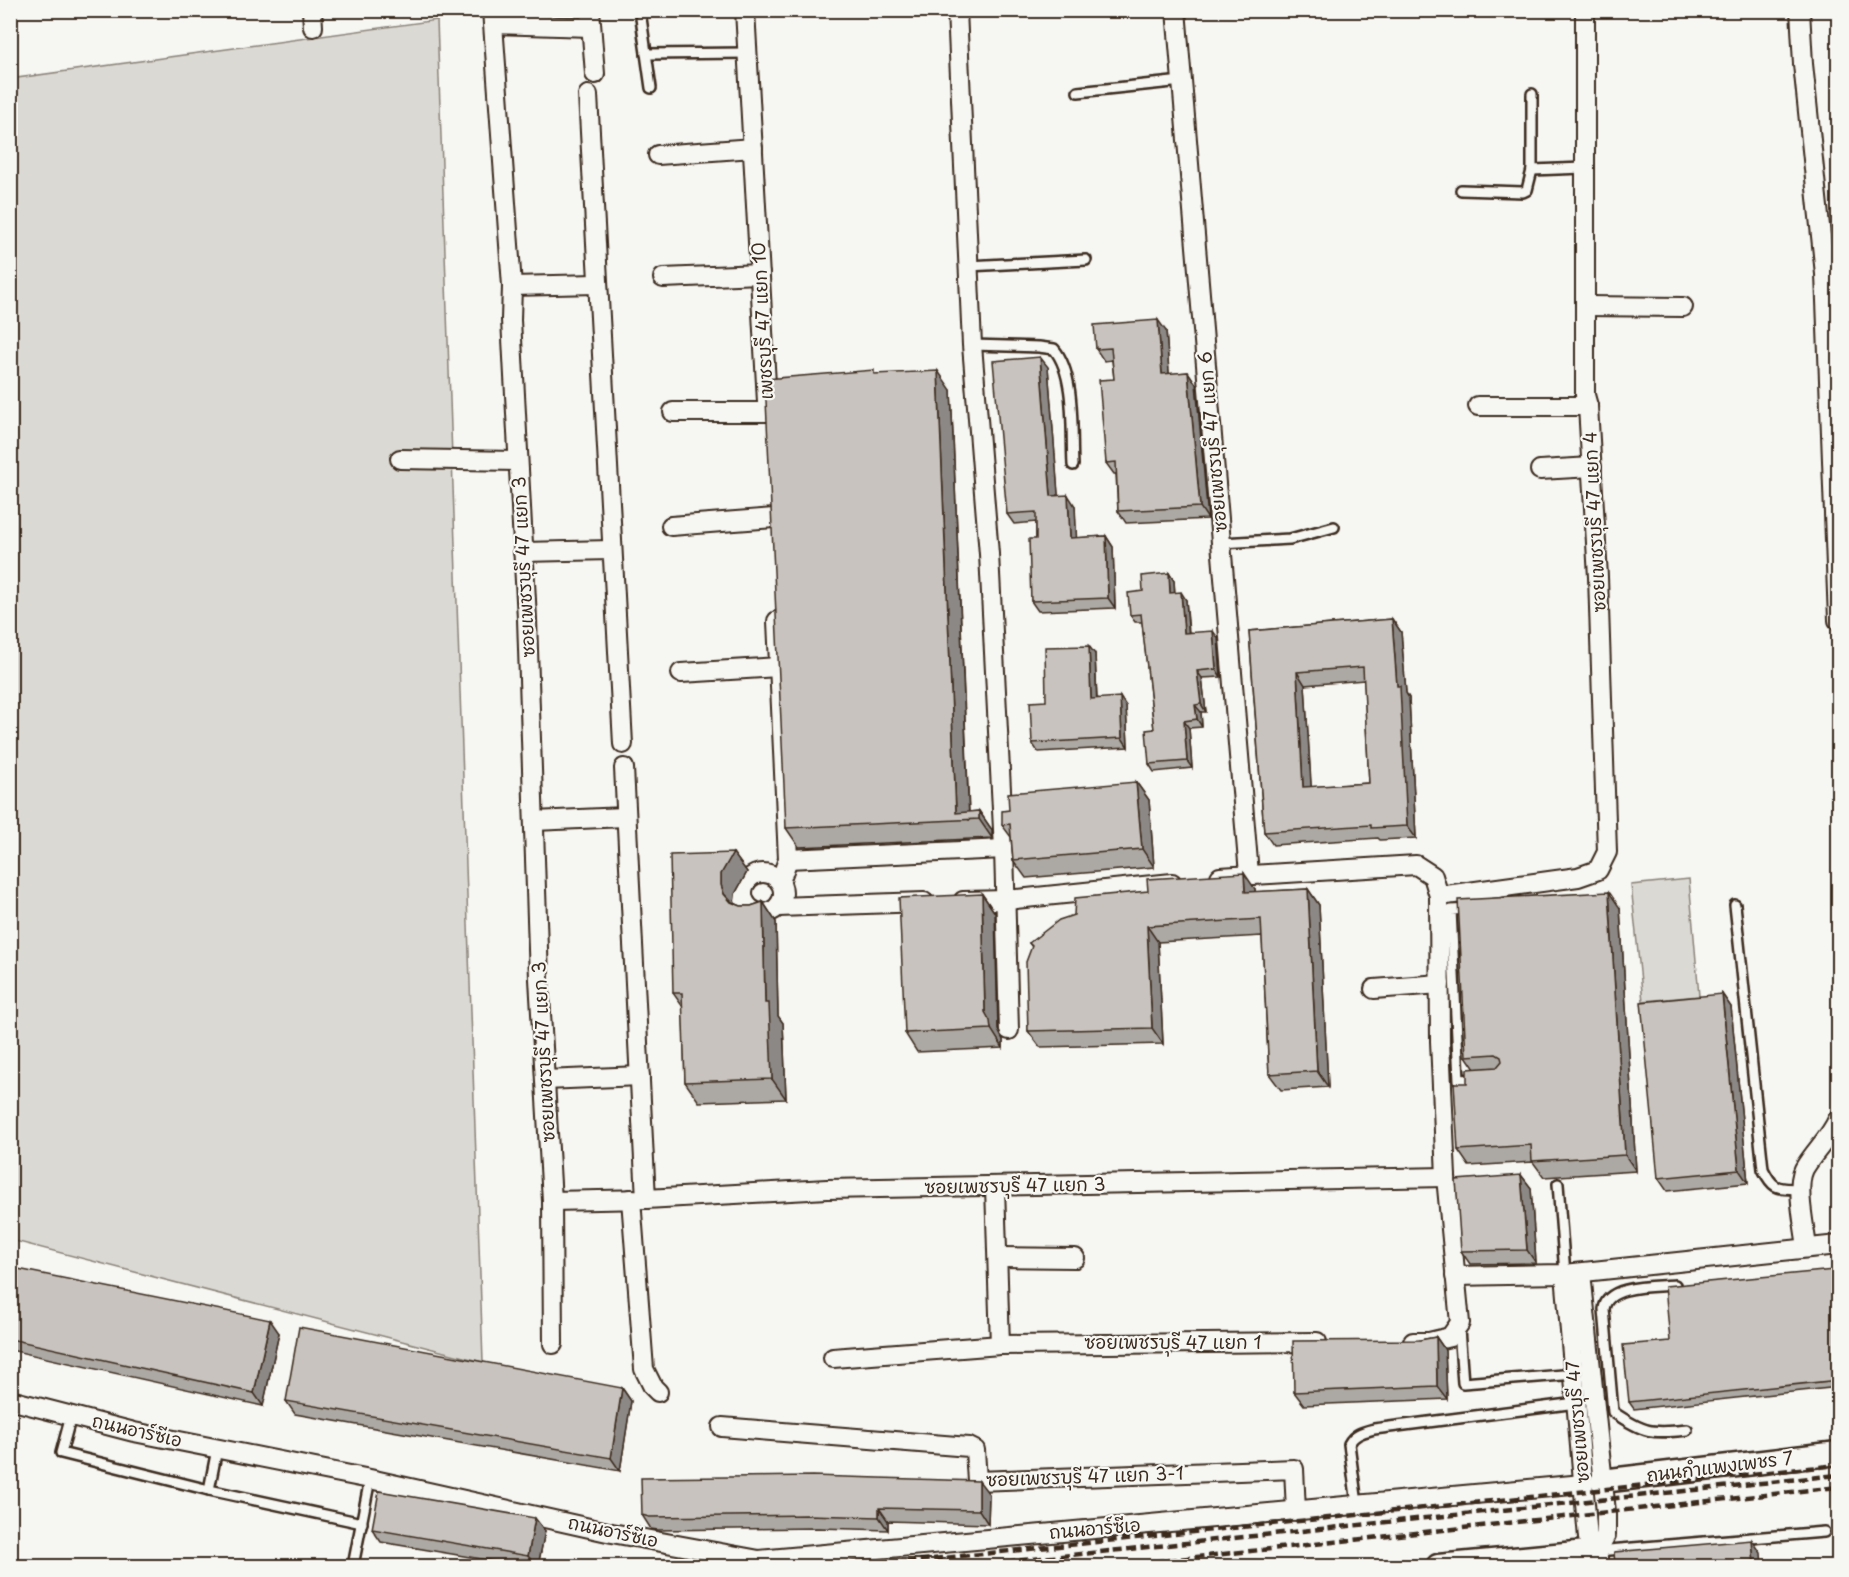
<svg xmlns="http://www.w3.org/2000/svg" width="1849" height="1577" viewBox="0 0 1849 1577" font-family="'Playpen Sans','Playpen Sans Thai',sans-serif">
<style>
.green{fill:#dad9d3;stroke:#8a8278;stroke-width:1.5}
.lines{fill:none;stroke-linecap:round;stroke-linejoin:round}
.service-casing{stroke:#3b2a1e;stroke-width:14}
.minor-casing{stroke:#3b2a1e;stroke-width:22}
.tertiary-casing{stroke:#3b2a1e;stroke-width:27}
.service{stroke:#f6f6f2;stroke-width:9}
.minor{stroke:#f6f6f2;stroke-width:18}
.tertiary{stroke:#f6f6f2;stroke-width:22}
.rail{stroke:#3b2a1e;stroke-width:4.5;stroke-dasharray:9 4.5;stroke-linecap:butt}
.wall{fill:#aca8a3;stroke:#3b2a1e;stroke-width:1.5;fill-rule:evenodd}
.shaded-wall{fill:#8c8885;stroke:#3b2a1e;stroke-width:1.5}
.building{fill:#c8c3be;stroke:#3b2a1e;stroke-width:1.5;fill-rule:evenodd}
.labels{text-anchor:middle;stroke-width:4.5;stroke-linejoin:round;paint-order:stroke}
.street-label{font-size:18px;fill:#3b2a1e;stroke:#f6f6f2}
</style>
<rect width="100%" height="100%" fill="#f6f6f2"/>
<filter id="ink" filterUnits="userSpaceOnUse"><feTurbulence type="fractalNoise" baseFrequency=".0167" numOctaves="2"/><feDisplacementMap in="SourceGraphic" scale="12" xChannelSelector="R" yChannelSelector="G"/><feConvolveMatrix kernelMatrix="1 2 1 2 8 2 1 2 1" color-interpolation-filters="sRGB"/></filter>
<g filter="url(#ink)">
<g class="green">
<polygon points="437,20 483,1362 11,1240 10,79"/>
<polygon points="1689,879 1699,996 1643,1001 1631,885"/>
</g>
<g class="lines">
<g class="service-casing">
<g id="service">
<polyline points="640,11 651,88"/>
<polyline points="646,54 748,53"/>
<polyline points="1078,92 1182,81"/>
<polyline points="1532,170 1584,168"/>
<polyline points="1461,190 1523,192 1527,190 1532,170 1532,94"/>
<polyline points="968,266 1086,260"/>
<path d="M972,345L1039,347L1054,349C1076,375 1071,431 1073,465"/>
<polyline points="1221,543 1290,539 1334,527"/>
<path d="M1735,905L1763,1169C1774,1191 1778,1188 1800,1189"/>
<polyline points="1471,909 1451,910 1459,1080 1478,1079"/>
<polyline points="1558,1184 1565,1274"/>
<path d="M1675,1285C1656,1287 1607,1284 1604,1309L1613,1412C1644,1433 1651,1434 1687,1430"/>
<polyline points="1459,1329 1463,1383 1575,1374"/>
<polyline points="71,1416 61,1453 209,1490 362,1523"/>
<polyline points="209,1490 217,1449"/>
<path d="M1357,1504L1349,1444C1354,1434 1363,1432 1374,1429L1576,1403"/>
<polyline points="1597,1551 1824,1532"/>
<polyline points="353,1566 370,1479"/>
</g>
</g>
<g class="minor-casing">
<g id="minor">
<polyline points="312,10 313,27"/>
<polyline points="492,10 512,286 511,320 527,619 539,979 552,1201 646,1199 827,1189 1446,1177"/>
<polyline points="590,10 595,74"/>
<polyline points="745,10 767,402"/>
<polyline points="957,10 972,345 989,554 1004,849 1009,1030"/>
<polyline points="1176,10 1249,874"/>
<polyline points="1800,10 1803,64 1825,274 1838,620"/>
<polyline points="493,24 591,27"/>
<polyline points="588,95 623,744"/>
<polyline points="658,155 753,148"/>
<polyline points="663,278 760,274"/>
<polyline points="512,286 596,284"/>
<polyline points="1585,306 1683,307"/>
<polyline points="1478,406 1588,406"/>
<polyline points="673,412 768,412"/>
<polyline points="400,459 518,461"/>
<polyline points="1540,470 1592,467"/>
<polyline points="671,526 774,518"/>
<polyline points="523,552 611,550"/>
<polyline points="777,621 788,859 780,882"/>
<polyline points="681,673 778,667"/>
<polyline points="624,768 646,1199"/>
<polyline points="534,821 625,817"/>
<polyline points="788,859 1004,849"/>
<circle cx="763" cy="893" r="20"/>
<polyline points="1220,877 1416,865 1433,876 1439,896 1440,1041 1446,1177 1460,1323 1450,1337 1429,1342 1413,1342"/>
<polyline points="1439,896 1578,877 1598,870 1607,852 1598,577 1588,406 1585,395 1585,10"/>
<polyline points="963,901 1007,900 1172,883"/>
<polyline points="778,907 924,902"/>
<polyline points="1374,989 1440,984"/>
<polyline points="545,1080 640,1076"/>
<polyline points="995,1187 1000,1345"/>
<polyline points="631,1199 644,1369 653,1387 658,1392"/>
<polyline points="552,1201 553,1344"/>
<path d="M1807,1248C1805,1228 1795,1187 1804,1169C1814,1151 1830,1138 1838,1119"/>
<polyline points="998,1257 1075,1258"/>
<polyline points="1581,1273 1606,1512 1606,1535 1597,1551"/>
<polyline points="1565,1274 1588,1538 1597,1551 1599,1566"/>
<polyline points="1455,1276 1565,1274 1838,1245"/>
<polyline points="833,1358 1000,1345 1317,1342"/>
<polyline points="10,1400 134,1432 370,1479 612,1533 759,1560 1583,1484"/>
<polyline points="722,1427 969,1447 975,1450 977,1481 1294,1469 1296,1511"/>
</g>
</g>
<g class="tertiary-casing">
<g id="tertiary">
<polyline points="1602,1481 1838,1453"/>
<polyline points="1438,1566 1597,1551"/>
</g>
</g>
<use href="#service" class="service"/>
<use href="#minor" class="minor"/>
<use href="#tertiary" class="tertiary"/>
<g class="rail">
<polyline points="866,1566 1838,1465"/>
<polyline points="966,1566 1838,1475"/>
<polyline points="1114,1566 1838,1487"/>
</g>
</g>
<g class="wall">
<polygon points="1166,331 1169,374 1188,372 1196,384 1208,519 1126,523 1118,511 1116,474 1114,474 1106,463 1114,379 1112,360 1104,361 1096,349"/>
<polygon points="1048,367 1058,496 1075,506 1076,538 1106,536 1113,547 1115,608 1038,611 1031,601 1036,539 1036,522 1014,524 1007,514"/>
<polygon points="877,374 951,390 969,812 979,811 992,830 992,838 799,847 786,828"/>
<polygon points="1169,573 1174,581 1175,593 1186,600 1189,632 1218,638 1221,677 1202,678 1206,712 1201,712 1202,727 1189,728 1192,768 1154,772 1149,764 1154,729 1142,622 1135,622 1130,615 1143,591"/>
<path d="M1392,619L1401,632L1406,693L1409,698L1416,838L1380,840L1378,838L1273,845L1264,832L1249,631ZM1364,680L1369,783L1311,787L1305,685Z"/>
<polygon points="1095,654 1097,698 1126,706 1128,747 1038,752 1032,743 1046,701"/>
<polygon points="1136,782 1149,800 1154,867 1026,878 1013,860 1011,837 1002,825 1009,810"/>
<polygon points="733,853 747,872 735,894 734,903 741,906 751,906 763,902 776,922 778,1016 783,1023 786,1099 699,1102 685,1082 683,1007 673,993"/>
<polygon points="1255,889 1255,892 1308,889 1319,905 1328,1087 1281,1090 1269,1074 1262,936 1158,942 1163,1044 1040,1047 1028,1031 1032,947 1029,943"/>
<polygon points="982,894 995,913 998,1030 1003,1040 1003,1048 917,1052 905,1033"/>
<polygon points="1620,908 1636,1171 1544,1177 1533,1162 1469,1166 1458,1150 1467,1083 1475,1069 1466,1056"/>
<polygon points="1722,994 1731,1007 1748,1183 1667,1191 1658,1178"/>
<polygon points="1521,1175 1531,1188 1536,1263 1470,1264 1461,1251"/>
<polygon points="1839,1266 1839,1387 1634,1409 1629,1402 1670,1341 1834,1270"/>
<polygon points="10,1275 279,1333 263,1406 10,1350"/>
<polygon points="1436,1337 1445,1350 1447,1399 1304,1405 1294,1392 1420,1340"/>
<polygon points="622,1388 631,1401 620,1471 295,1414 286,1401"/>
<polygon points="989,1494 988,1524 888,1521 888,1530 818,1528 658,1530 651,1529 642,1515"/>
<polygon points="372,1529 545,1531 538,1566 523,1566 381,1542"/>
</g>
<g class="shaded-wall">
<polygon points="1158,320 1166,331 1170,386 1162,374"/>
<polygon points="1040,357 1048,367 1059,506 1051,496"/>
<polygon points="938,371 951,390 969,820 956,813"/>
<polygon points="1188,372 1196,384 1208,519 1200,507"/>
<polygon points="1068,495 1075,506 1077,548 1070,538"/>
<polygon points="1106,536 1113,547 1115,608 1108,598"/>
<polygon points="1169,573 1174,581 1175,601 1170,593"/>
<polygon points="1181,592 1186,600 1189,640 1184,633"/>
<polygon points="1392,619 1401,632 1406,693 1409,698 1416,838 1407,826"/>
<polygon points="1213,631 1218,638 1221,677 1216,669"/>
<polygon points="1089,646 1095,654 1097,708 1091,699"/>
<polygon points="1197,671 1202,678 1206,712 1201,704"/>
<polygon points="1297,672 1305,685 1312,800 1303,787"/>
<polygon points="1120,697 1126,706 1128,747 1122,738"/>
<polygon points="1195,705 1201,712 1202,727 1197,719"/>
<polygon points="1184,721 1189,728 1192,768 1187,761"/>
<polygon points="1136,782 1149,800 1154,867 1142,849"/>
<polygon points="979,811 992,830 992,838 979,819"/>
<polygon points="733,853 747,872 735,894 734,904 724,894 721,885 721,874"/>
<polygon points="1244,873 1255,889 1256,909 1245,892"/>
<polygon points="1308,889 1319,905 1328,1087 1317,1071"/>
<polygon points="1609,892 1620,908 1636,1171 1625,1155"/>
<polygon points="982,894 995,913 998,1030 1003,1040 1003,1048 991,1029 985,1012"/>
<polygon points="763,902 776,922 778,1016 783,1023 786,1099 772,1079 765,1003"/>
<polygon points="1147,926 1158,942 1163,1044 1152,1028"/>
<polygon points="1722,994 1731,1007 1748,1183 1739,1170"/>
<polygon points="1521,1175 1531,1188 1536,1263 1527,1250"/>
<polygon points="270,1320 279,1333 263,1406 254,1393"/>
<polygon points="1436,1337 1445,1350 1447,1399 1437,1386"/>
<polygon points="622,1388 631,1401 620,1471 611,1458"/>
<polygon points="979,1481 989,1494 988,1524 979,1510"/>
<polygon points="879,1508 888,1521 888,1530 879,1517"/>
<polygon points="535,1518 545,1531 538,1566 536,1566 528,1556"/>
<polygon points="1752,1540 1761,1553 1762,1566 1754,1566"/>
</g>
<g class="building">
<polygon points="1158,320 1162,374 1188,372 1200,507 1118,511 1116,462 1106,463 1099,380 1114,379 1111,348 1096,349 1094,325"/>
<polygon points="1040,357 1051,496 1068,495 1070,538 1106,536 1108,598 1031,601 1029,539 1036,539 1036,512 1007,514 993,361"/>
<polygon points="874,370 874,374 938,371 956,813 979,811 979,819 786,828 765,379"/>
<polygon points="1169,573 1170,593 1181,592 1184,633 1213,631 1216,669 1197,671 1201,704 1195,705 1197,719 1184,721 1187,761 1149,764 1146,730 1154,729 1141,614 1130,615 1128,593 1143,591 1142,576"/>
<path d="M1392,619L1397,686H1400L1407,826L1371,828V825L1264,832L1249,631ZM1363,667L1369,783L1303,787L1297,672Z"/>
<polygon points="1089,646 1091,699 1120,697 1122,738 1032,743 1030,702 1046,701 1045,647"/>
<polygon points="1136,782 1142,849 1013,860 1010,824 1002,825 1002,811 1009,810 1008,793"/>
<polygon points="733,853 721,874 721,885 724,894 731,902 741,906 751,906 763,902 765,1003 769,1003 772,1079 685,1082 682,993 673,993 670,855"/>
<polygon points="1244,873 1245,892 1308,889 1317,1071 1269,1074 1261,919 1147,926 1152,1028 1028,1031 1026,962 1032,946 1029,943 1059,920 1074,915 1075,898 1148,891 1147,879"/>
<polygon points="1609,892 1625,1155 1532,1161 1531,1145 1458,1150 1454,1083 1467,1083 1467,1069 1497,1067 1502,1061 1501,1057 1496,1054 1466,1056 1458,900"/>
<polygon points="982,894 985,1012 990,1021 991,1029 905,1033 899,898"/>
<polygon points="1722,994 1739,1170 1658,1178 1641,1002"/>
<polygon points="1521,1175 1527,1250 1461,1251 1456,1180"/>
<polygon points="1839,1266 1839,1380 1629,1402 1623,1345 1670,1341 1665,1286 1834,1270"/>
<polygon points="13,1268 270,1320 254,1393 10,1339 10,1275"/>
<polygon points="299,1327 622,1388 611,1458 286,1401"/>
<polygon points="1436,1337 1437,1386 1294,1392 1293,1341 1420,1340"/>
<polygon points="812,1476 979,1481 979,1510 879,1508 879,1517 808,1515 649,1517 642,1515 641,1478"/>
<polygon points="379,1491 535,1518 528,1556 372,1529"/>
<polygon points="1752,1540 1754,1566 1615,1566 1614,1552"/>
</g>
</g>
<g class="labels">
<g class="street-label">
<text transform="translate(763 321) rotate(-93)" y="6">เพชรบุุรี 47 แยก 10</text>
<text transform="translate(1213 442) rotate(-95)" y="6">ซอยเพชรบุรี 47 แยก 6</text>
<text transform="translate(1595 522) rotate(-93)" y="6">ซอยเพชรบุรี 47 แยก 4</text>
<text transform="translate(524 567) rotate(-93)" y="6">ซอยเพชรบุรี 47 แยก 3</text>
<text transform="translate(544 1052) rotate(-93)" y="6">ซอยเพชรบุรี 47 แยก 3</text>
<text transform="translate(1015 1186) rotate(-1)" y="6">ซอยเพชรบุรี 47 แยก 3</text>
<text x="1173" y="1349">ซอยเพชรบุรี 47 แยก 1</text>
<text transform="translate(1578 1422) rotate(-95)" y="6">ซอยเพชรบุรี 47</text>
<text transform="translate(137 1431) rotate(13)" y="6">ถนนอาร์ซีเอ</text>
<text transform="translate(1720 1467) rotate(-7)" y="6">ถนนกำแพงเพชร 7</text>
<text transform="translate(1085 1477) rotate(-2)" y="6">ซอยเพชรบุรี 47 แยก 3-1</text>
<text transform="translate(1095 1529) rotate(-5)" y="6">ถนนอาร์ซีเอ</text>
<text transform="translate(613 1532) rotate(12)" y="6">ถนนอาร์ซีเอ</text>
</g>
</g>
<rect width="1849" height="1577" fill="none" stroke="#f6f6f2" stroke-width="36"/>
<rect x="18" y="18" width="1813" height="1541" fill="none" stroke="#3b2a1e" stroke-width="2" filter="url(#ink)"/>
</svg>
